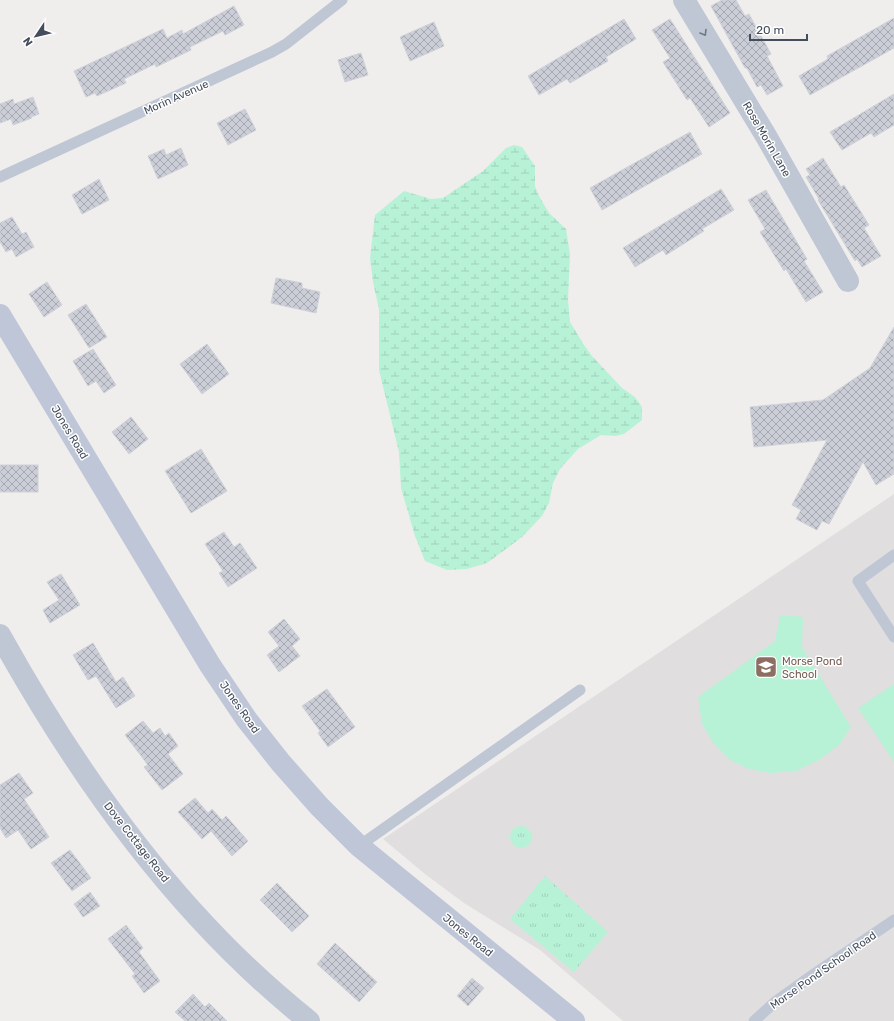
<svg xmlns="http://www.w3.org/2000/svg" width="894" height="1021" viewBox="0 0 894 1021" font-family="Rubik,sans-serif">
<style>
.education{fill:#e1dedf}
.wetland{fill:url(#wetland-marsh)}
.park{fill:url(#park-tufts)}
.pitch{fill:#b7f2d7}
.building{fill:url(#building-cross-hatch);stroke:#d0d2d9}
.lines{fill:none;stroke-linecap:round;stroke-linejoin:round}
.lane{stroke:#bfc7d4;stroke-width:11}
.street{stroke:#bfc7d4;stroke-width:22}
.secondary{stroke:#bec6d8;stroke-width:22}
.oneway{stroke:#6f7886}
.labels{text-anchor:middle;stroke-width:3;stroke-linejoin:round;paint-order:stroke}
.street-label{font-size:11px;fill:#444d5c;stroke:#fff}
.education-label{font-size:11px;fill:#785e54;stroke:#fff;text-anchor:start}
</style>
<defs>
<pattern id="wetland-marsh" width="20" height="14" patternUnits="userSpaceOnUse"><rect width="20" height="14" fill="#b7f2d7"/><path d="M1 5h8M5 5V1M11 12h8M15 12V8" fill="none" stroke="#9fd1bb"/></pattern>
<pattern id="park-tufts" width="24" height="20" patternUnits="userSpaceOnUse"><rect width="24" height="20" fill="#b7f2d7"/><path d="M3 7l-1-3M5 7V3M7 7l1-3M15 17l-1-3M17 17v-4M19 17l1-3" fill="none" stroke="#9fd1bb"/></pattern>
<pattern id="building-cross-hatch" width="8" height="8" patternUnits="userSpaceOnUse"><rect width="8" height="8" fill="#cbced6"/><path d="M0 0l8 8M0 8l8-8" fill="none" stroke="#a6a9b1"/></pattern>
</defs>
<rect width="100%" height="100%" fill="#f0eded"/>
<polygon class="education" points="894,494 894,1021 623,1021 540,950 464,903 425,874 383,839"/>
<polygon class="wetland" points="514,145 522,147 535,166 535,186 539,196 549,213 566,229 570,254 568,300 570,322 584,345 592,356 622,388 635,397 642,407 642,420 624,434 615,436 601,435 578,449 560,469 553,483 549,503 542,516 522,537 487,563 467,569 447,570 425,561 415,536 401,488 399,452 379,370 379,309 373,282 370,258 375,215 404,191 431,199 443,198 483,171 506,148"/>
<g class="park">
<circle cx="521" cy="837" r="11"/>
<polygon points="545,876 608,932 574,972 510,919"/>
</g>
<g class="pitch">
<polygon points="780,615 803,617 802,647 851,727 839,745 819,760 796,771 771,773 749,769 730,760 714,744 702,724 698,697 775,641"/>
<polygon points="894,684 894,762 858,708"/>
</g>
<g class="building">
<polygon points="722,0 736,0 745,16 749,14 771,54 767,56 783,86 767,95 761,85 757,87 747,68 745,68 711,6"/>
<polygon points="234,6 244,25 225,35 223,31 190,47 191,50 156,67 155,64 124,79 126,83 97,96 95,93 86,97 74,71 163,29 167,38 182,30 183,34"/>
<polygon points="894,18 894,48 810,95 799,76 828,59 827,56"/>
<polygon points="624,19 636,39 606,57 608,61 570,83 567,79 539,95 528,76"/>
<polygon points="670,19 730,113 709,127 690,98 687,100 663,62 670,58 652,30"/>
<polygon points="434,22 444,46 410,61 400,37"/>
<polygon points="361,53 368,75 345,82 338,60"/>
<polygon points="894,94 894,125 874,137 871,133 842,150 830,132"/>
<polygon points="33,97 39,114 31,117 32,118 13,125 11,119 0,123 0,104 13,99 14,104"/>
<polygon points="245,109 256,130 228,145 217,123"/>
<polygon points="690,132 702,154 602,210 590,188"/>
<polygon points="181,148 188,165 158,179 148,156 164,149 166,155"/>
<polygon points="823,158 841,187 844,185 869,225 864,228 881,256 862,267 857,259 855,261 818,200 819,199 806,177 810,175 806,169"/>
<polygon points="99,179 109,200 82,214 72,195"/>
<polygon points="721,189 734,210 702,229 704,231 666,255 663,250 635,267 623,248"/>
<polygon points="766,190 807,259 804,261 823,292 806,302 786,269 784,271 760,232 765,229 748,200"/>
<polygon points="12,217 22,234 26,232 34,247 16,257 12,249 6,252 0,242 0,223"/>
<polygon points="276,278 302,283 302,288 320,292 316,313 271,303"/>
<polygon points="47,282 62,305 44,317 29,294"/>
<polygon points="86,304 107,337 89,348 68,315"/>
<polygon points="894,327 894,474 876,485 863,462 829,524 822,521 817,530 796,519 801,510 792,505 827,440 754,447 750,407 823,400 870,368"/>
<polygon points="207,344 229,374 202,394 180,364"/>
<polygon points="93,349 116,385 104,393 96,381 88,386 73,361"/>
<polygon points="131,417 148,439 129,454 112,432"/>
<polygon points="201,449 227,491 191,513 165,471"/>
<rect x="0" y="465" width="38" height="27"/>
<polygon points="224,532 234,547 240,543 257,568 228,587 219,573 223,571 205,544"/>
<polygon points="61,574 80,605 50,623 43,610 59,600 47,582"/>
<polygon points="284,619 300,639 292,646 300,656 279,672 267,655 279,646 268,632"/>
<polygon points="93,643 116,682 123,677 135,696 116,708 96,676 88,680 73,655"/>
<polygon points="327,689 355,727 328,747 318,733 320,731 302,706"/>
<polygon points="143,721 153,733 160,728 165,736 169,733 178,746 168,754 183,774 162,790 144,767 148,765 125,735"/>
<polygon points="19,773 33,793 24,799 49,837 31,849 18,830 6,838 0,828 0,785"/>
<polygon points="195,798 208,813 212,809 222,820 226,816 248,841 232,856 211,831 202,839 178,812"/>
<polygon points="70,850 91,878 72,891 51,863"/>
<polygon points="277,883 309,916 292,932 260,900"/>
<polygon points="90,892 100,906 83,917 74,904"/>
<polygon points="126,925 143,948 139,952 160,981 144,993 132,976 135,974 108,939"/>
<polygon points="335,943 377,982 359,1002 317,964"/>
<polygon points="472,978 484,988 468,1006 457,996"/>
<polygon points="193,994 205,1007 209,1003 227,1021 185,1021 175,1012"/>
</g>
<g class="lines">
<g class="lane">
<polyline points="0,177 272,52 286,44 342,0"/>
<polyline points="894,555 858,581 894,637"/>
<polyline points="359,846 580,690"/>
<polyline points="754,1021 775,1002 814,974 894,920"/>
</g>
<g class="street">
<polyline points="684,0 766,136 848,281"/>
<path d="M0,635C80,779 179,918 309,1021"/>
</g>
<polyline class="secondary" points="0,315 210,665 247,720 281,763 319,806 359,846 574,1021"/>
</g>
<defs><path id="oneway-chevron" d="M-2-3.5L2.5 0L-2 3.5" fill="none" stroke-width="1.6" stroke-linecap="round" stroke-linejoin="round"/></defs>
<use class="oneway" href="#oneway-chevron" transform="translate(704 33) rotate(59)"/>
<defs>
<g id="school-square" transform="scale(1.15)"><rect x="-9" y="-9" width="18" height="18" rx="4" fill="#8d6e63" stroke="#fff"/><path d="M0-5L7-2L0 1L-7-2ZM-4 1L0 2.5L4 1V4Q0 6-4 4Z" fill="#fff"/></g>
</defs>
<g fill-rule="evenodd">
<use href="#school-square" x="766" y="667"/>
</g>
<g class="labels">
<g class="street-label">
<text transform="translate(176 97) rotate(-24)" y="4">Morin Avenue</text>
<text transform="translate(767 139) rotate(60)" y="4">Rose Morin Lane</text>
<text transform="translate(70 432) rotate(59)" y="4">Jones Road</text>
<text transform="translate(240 707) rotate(55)" y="4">Jones Road</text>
<text transform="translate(137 842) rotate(52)" y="4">Dove Cottage Road</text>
<text transform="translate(468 935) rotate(39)" y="4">Jones Road</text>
<text transform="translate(823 970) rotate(-35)" y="4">Morse Pond School Road</text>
</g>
<g class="education-label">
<text x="782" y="665">Morse Pond<tspan x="782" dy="13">School</tspan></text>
</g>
</g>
<g transform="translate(36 36) rotate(235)" stroke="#ffffff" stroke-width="3" paint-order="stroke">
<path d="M0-3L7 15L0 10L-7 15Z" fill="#444d5c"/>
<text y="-6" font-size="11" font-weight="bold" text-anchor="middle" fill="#444d5c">N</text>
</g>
<path d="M750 34v6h57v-6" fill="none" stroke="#444d5c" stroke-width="2"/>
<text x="756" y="34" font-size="12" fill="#444d5c" stroke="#ffffff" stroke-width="3" paint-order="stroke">20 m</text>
</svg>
